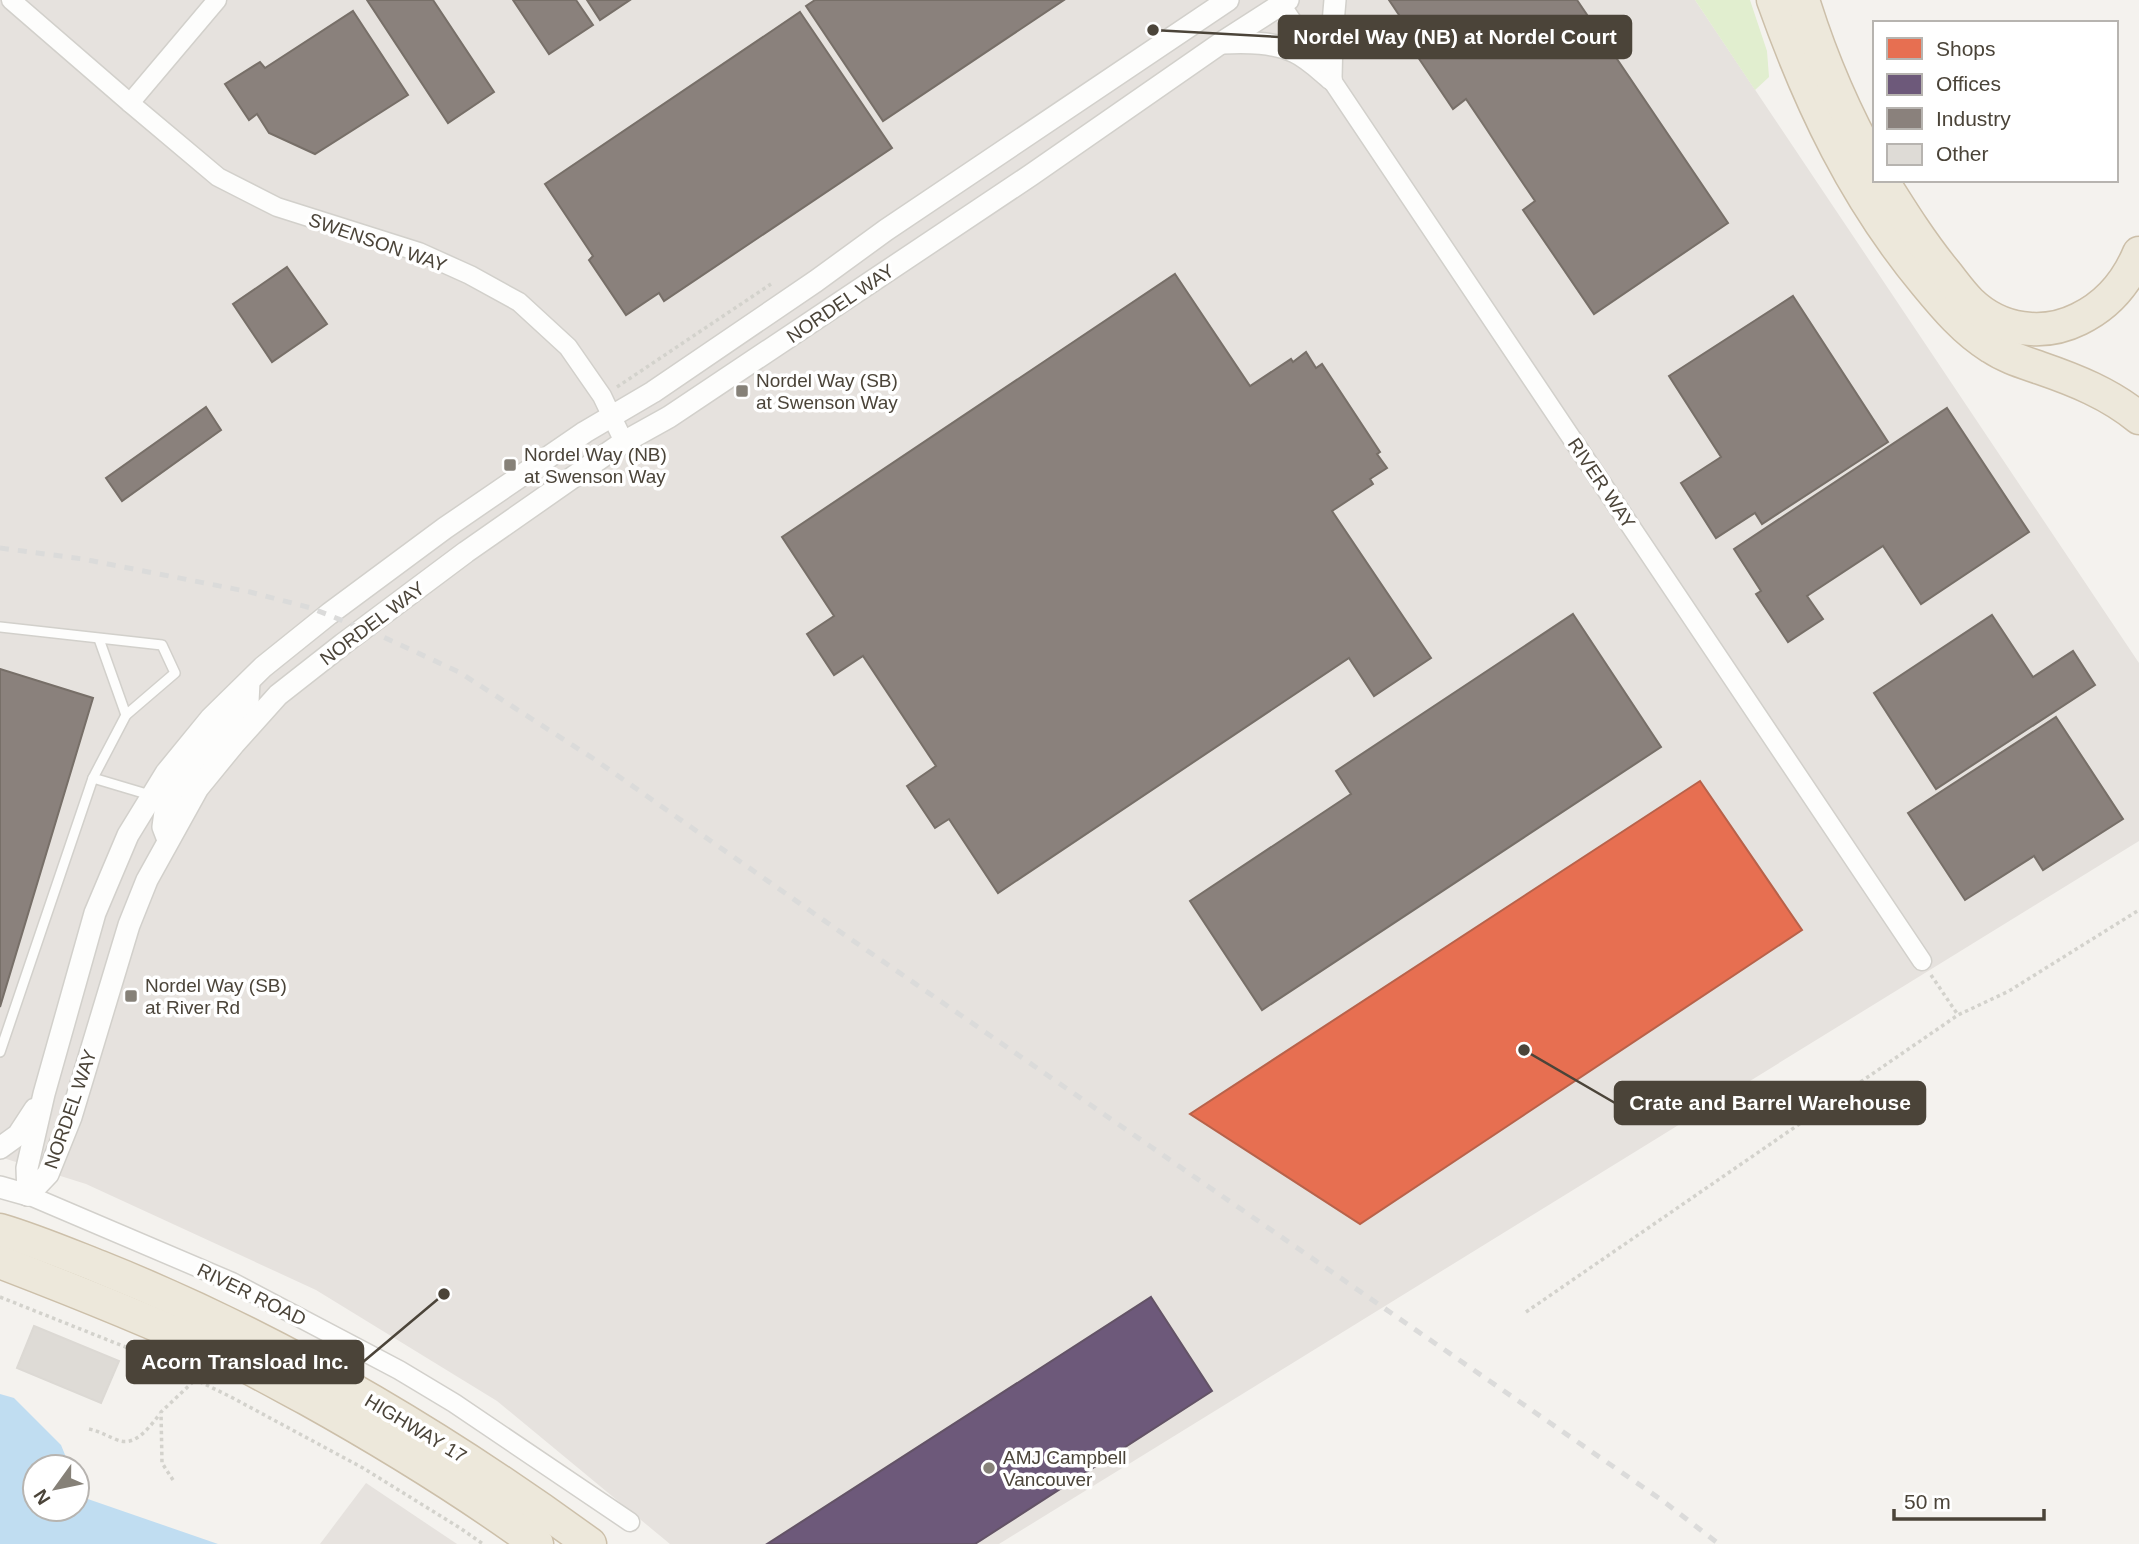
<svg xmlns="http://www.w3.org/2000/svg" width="2139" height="1544" viewBox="0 0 2139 1544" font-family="Helvetica,sans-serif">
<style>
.industrial{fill:#e6e2de}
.green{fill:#e1eecf}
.water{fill:#c0ddf1}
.shops{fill:#e76f51;stroke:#b8624a;stroke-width:2}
.offices{fill:#6d597a;stroke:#635366;stroke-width:2}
.industry{fill:#8a817c;stroke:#776f68;stroke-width:2}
.building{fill:#dedbd6;stroke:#dcd9d4;stroke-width:2}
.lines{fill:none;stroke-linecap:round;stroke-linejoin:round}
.service-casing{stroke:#d2d0cb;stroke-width:12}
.minor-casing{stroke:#d2d0cb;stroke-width:21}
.tertiary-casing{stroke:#d2d0cb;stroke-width:24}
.motorway-casing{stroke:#ccbfa9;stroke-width:35}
.path{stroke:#d3d2cc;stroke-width:3.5;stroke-dasharray:3.5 3.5;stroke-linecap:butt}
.service{stroke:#fdfdfc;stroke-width:9}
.minor{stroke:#fdfdfc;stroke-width:18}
.tertiary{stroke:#fdfdfc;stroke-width:21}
.motorway{stroke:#ede8db;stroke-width:32}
.rail{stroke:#dbdbda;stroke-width:5;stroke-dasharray:9 9;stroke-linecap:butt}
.poi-dot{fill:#868178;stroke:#fff;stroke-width:2.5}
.labels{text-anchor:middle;stroke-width:7;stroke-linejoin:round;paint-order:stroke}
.street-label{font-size:19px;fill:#4b4439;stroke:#fff}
.poi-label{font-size:19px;fill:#4b4439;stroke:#fff;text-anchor:start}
.leader{fill:none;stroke:#4b4439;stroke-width:2.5}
.callout-dot{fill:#4b4439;stroke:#fff;stroke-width:2.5}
.callout{fill:#4b4439;stroke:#4b4439;stroke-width:2.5}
.callout-label{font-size:21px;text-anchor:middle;font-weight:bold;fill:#fff}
</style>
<rect width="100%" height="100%" fill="#f4f2ee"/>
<g class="industrial">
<polygon points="0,0 1695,0 2139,663 2139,841 999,1544 670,1544 497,1401 316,1290 86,1184 0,1157"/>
<polygon points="366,1483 457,1544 320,1544"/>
</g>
<polygon class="green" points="1695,0 1750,0 1767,51 1769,77 1755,90"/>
<polygon class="water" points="0,1394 14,1398 61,1445 70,1467 35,1467 35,1509 77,1509 77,1485 82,1497 218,1544 0,1544"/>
<polygon class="shops" points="1700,781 1802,930 1360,1224 1190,1114"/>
<polygon class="offices" points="1151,1297 1212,1391 975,1544 767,1544"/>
<g class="industry">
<polygon points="367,0 433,0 494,92 448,123"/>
<polygon points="513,0 576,0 593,25 549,54"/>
<polygon points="587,0 630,0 600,20"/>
<polygon points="815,0 1064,0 883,121 806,6"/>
<polygon points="1389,0 1577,0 1728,223 1594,314 1523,210 1535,201 1466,99 1453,109 1401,32 1407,27"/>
<polygon points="353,11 408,95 315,154 269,133 257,114 249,120 225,84 260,62 265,68"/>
<polygon points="800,12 892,148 664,301 659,293 626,315 589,260 593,256 545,184"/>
<polygon points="287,267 327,324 272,362 233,304"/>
<polygon points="1175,274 1250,386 1291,359 1293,362 1306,352 1316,368 1322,364 1380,452 1377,454 1387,468 1370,479 1373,484 1332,511 1431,658 1374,696 1349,658 998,893 949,819 935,828 907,786 936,766 863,656 834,675 807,634 834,616 782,537"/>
<polygon points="1793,296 1888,442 1762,524 1755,513 1716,538 1681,483 1721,457 1669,376"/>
<polygon points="206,407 221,430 122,501 106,478"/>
<polygon points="1947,408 2029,532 1921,604 1883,546 1807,596 1823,619 1788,642 1756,594 1761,591 1734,549"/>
<polygon points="1573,614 1661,747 1262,1010 1190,901 1351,794 1336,771"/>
<polygon points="1992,615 2033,677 2073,651 2095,685 1936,789 1874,693"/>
<polygon points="0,669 93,698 0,1007"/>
<polygon points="2056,717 2123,819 2043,870 2034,856 1965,900 1908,813"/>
</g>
<polygon class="building" points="34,1326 119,1361 101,1403 17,1368"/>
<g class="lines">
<g class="service-casing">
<g id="service">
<polyline points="0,627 162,645 175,673 126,715 93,778 150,795"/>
<polyline points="99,639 126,715"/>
<polyline points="0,1052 93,778"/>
</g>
</g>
<g class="minor-casing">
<g id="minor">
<polyline points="11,0 130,103 218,177 277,207 419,252 470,275 519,302 568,347 602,396 624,442"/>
<polyline points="1278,0 1922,961"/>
<polyline points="130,103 217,0"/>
<polyline points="28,1195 232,1282 399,1370 454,1403 630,1522"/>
</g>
</g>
<g class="tertiary-casing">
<g id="tertiary">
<path d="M1223,43C1247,42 1274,42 1295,52C1308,58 1320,70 1331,79"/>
<polyline points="1331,79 1332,35 1335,0"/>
<polyline points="168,840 163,827 165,812 184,780 220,733 248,702 249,682"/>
<polyline points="0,1148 18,1135 35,1109"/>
<polyline points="0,1187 28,1195"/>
<polyline points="28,1195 48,1174 71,1117 129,925 147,880 198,788 234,744 278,695 343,644 466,552 602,457 624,442 669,417 1031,175 1221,43 1288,0"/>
<polyline points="28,1195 27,1168 44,1094 95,913 128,835 166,773 211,718 263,667 329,614 445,528 585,432 653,392 816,281 886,230 1228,0"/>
</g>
</g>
<g class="motorway-casing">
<g id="motorway">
<path d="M1773,0C1810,104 1855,199 1926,284C1945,307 1965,331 1991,347C2006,357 2023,362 2040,368C2075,380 2110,394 2139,418"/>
<path d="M1803,0C1821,58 1845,114 1875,167"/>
<path d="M1882,180C1902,212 1922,244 1946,273C1954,283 1961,293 1970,302C2000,331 2043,337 2079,319C2108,305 2127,282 2139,253"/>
<path d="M0,1230C34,1240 67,1254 100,1267C275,1337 438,1433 590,1544"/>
<path d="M0,1262C73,1290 146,1319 217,1352C247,1366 277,1383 307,1399C386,1443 464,1491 537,1544"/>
</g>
</g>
<g class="path">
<polyline points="617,387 771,284"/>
<polyline points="1931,975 1958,1015 2009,991 2139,910"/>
<polyline points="0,1297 143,1354 231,1397 363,1468 460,1528 483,1544"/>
<polyline points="1526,1312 1958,1015"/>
<path d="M89,1429C99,1431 105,1435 115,1439C135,1449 149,1427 160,1414"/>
<polyline points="173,1480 162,1463 161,1412 195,1380"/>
</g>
<use href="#service" class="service"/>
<use href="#minor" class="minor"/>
<use href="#tertiary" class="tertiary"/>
<use href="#motorway" class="motorway"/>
<polyline class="rail" points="0,548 83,559 250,592 311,608 381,636 459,672 594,759 839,931 1663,1501 1719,1544"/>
</g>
<g class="poi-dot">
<rect x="735" y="384" width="14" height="14" rx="3.5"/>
<rect x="503" y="458" width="14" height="14" rx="3.5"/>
<rect x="124" y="989" width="14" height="14" rx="3.5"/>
<circle cx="989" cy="1468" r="7"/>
</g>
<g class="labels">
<g class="street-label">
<text transform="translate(378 242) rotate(19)" y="7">SWENSON WAY</text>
<text transform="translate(840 303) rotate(-34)" y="7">NORDEL WAY</text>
<text transform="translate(1602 483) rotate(56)" y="7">RIVER WAY</text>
<text transform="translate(372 623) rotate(-37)" y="7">NORDEL WAY</text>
<text transform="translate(70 1109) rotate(-71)" y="7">NORDEL WAY</text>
<text transform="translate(252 1294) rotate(26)" y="7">RIVER ROAD</text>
<text transform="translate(416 1428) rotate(31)" y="7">HIGHWAY 17</text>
</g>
<g class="poi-label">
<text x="756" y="387">Nordel Way (SB)<tspan x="756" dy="22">at Swenson Way</tspan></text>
<text x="524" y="461">Nordel Way (NB)<tspan x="524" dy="22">at Swenson Way</tspan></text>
<text x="145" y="992">Nordel Way (SB)<tspan x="145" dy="22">at River Rd</tspan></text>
<text x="1003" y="1464">AMJ Campbell<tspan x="1003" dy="22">Vancouver</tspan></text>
</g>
</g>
<path class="leader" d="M1153 30L1279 37M1524 1050L1615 1103M444 1294L363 1362"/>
<g class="callout-dot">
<circle cx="1153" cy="30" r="7"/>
<circle cx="1524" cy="1050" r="7"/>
<circle cx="444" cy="1294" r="7"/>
</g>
<g class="callout">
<rect x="1279" y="16" width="352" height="42" rx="7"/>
<rect x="1615" y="1082" width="310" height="42" rx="7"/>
<rect x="127" y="1341" width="236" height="42" rx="7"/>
</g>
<g class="callout-label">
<text x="1455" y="44">Nordel Way (NB) at Nordel Court</text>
<text x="1770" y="1110">Crate and Barrel Warehouse</text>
<text x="245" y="1369">Acorn Transload Inc.</text>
</g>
<rect x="1873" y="21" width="245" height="161" fill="#ffffff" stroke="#b7b4b0" stroke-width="2"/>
<rect x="1887" y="38" width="35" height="21" fill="#e76f51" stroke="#b7b4b0" stroke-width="2"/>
<text x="1936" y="56" font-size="21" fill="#4b4439">Shops</text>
<rect x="1887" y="74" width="35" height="21" fill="#6d597a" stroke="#b7b4b0" stroke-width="2"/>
<text x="1936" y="91" font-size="21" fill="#4b4439">Offices</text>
<rect x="1887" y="108" width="35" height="21" fill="#8a817c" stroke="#b7b4b0" stroke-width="2"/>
<text x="1936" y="126" font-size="21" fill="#4b4439">Industry</text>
<rect x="1887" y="144" width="35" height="21" fill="#dedbd6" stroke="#b7b4b0" stroke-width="2"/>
<text x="1936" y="161" font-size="21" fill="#4b4439">Other</text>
<g transform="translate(56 1488) rotate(237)"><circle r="33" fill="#ffffff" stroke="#b7b4b0" stroke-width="2"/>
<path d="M0-5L12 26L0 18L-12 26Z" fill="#868178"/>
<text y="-10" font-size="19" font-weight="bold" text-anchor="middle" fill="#4b4439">N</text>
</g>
<path d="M1894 1509v10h150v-10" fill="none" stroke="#4b4439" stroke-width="3.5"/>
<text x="1904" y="1509" font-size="21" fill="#4b4439" stroke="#ffffff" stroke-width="5" paint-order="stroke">50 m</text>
</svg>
